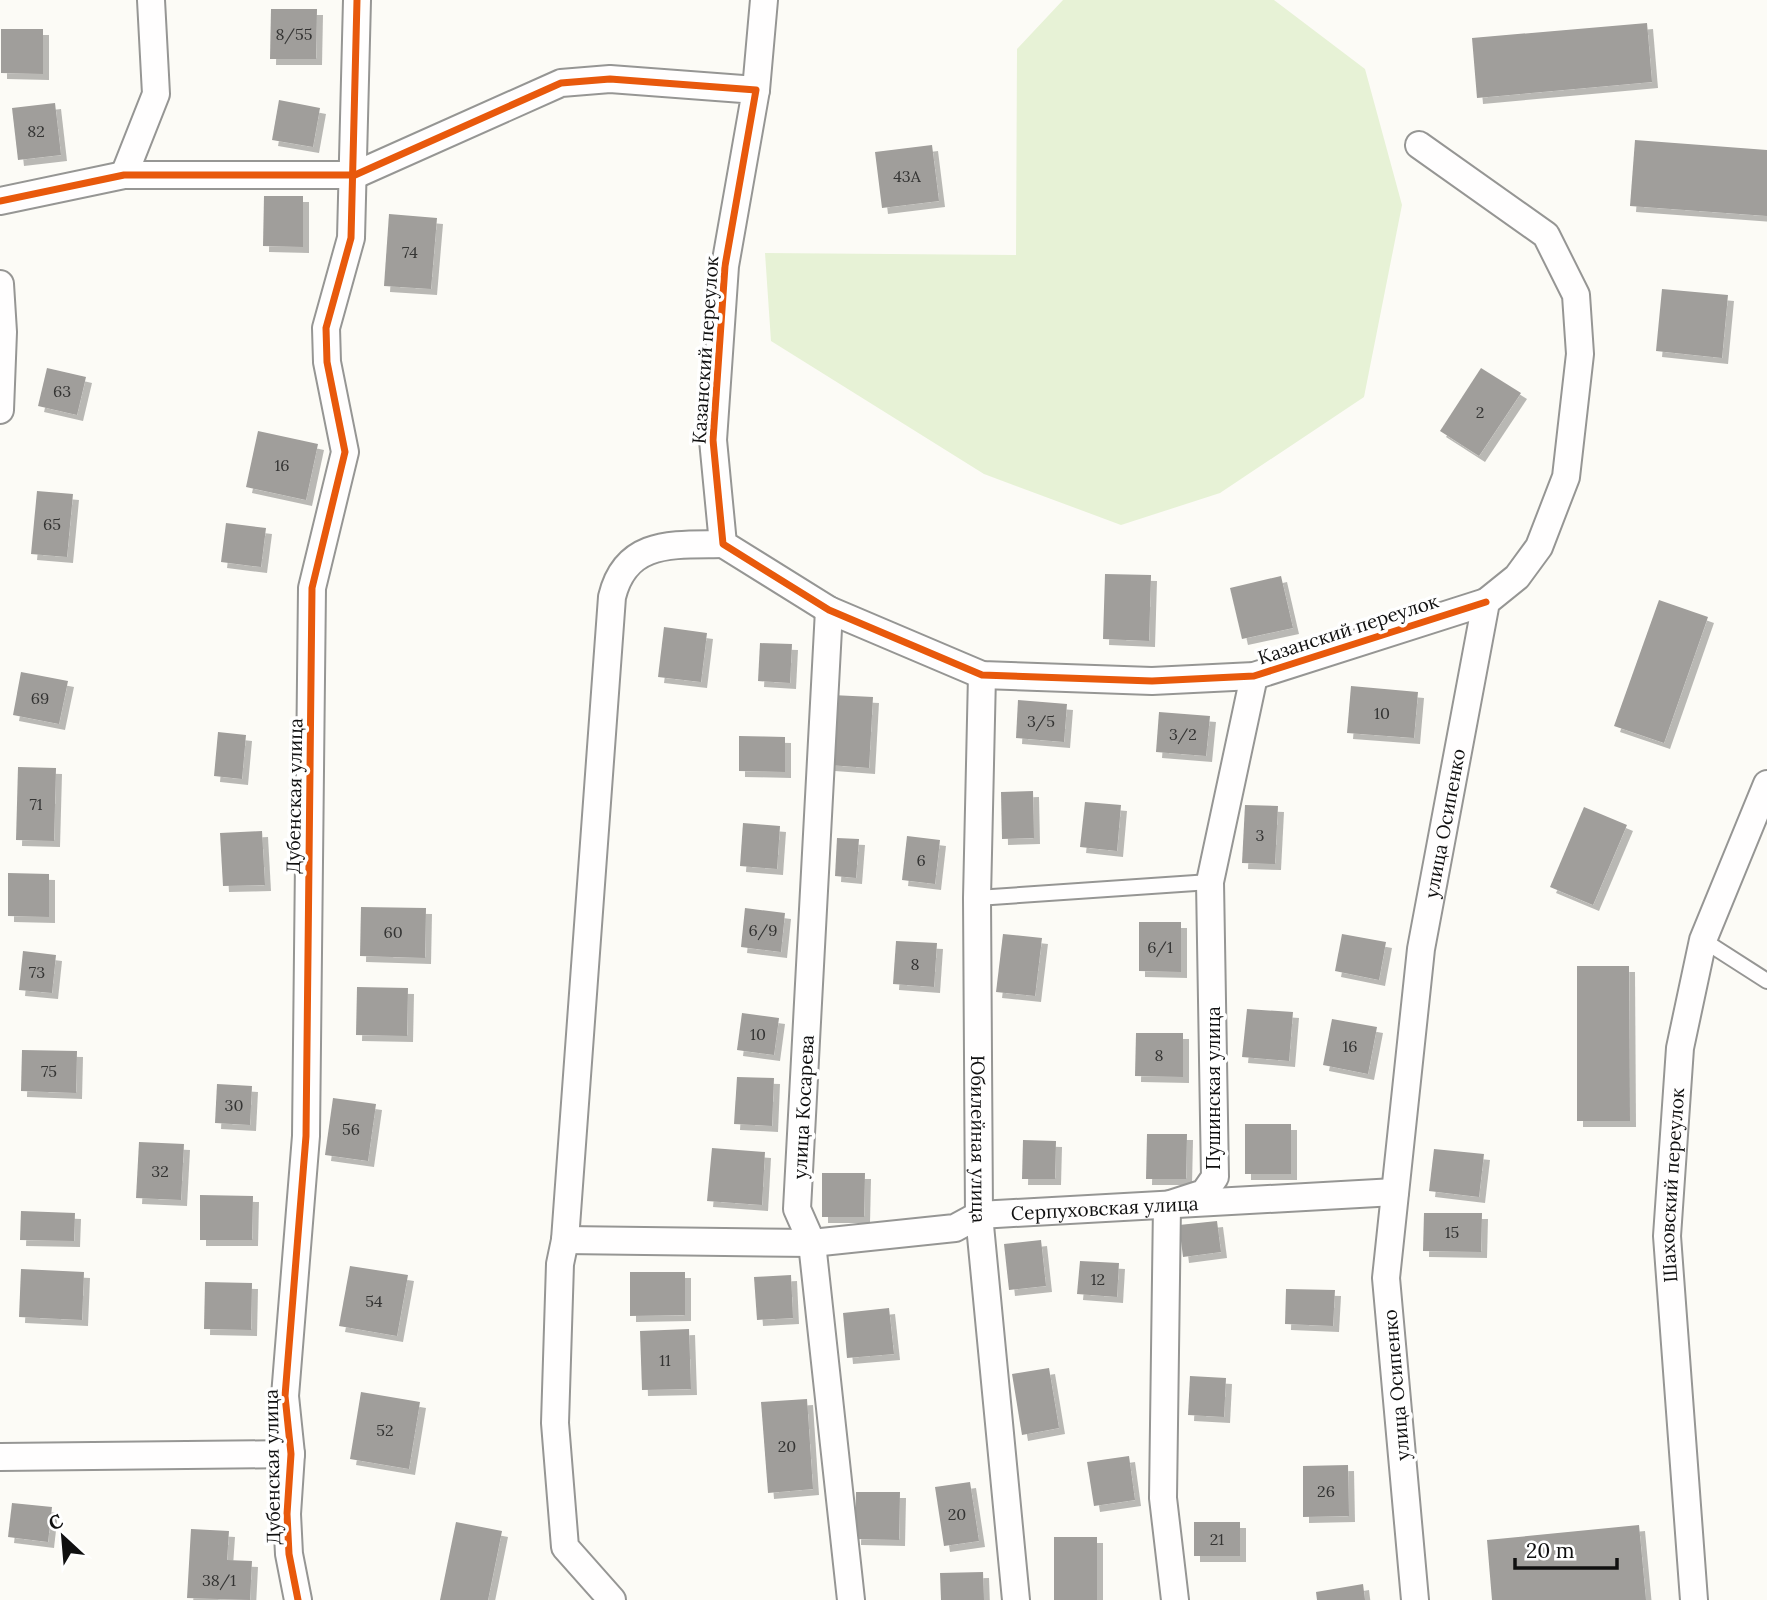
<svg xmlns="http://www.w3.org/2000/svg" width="1767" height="1600" viewBox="0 0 1767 1600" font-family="Lora,serif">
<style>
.green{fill:#e7f2d6}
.building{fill:#a09e9b;filter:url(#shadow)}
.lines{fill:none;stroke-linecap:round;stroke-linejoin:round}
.service-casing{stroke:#969694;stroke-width:18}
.minor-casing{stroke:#969694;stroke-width:30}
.service{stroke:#fffefe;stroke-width:14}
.minor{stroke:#fffefe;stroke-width:26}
.cycleway-casing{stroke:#fff;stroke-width:11}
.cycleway{stroke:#e8590c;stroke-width:7}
.labels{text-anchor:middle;stroke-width:7;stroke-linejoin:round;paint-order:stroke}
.number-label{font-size:16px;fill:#343433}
.street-label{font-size:19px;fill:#101010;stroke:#fff}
</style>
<defs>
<filter id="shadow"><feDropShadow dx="6" dy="6" stdDeviation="0" flood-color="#0004"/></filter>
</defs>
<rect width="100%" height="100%" fill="#fcfbf6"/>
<polygon class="green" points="1063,0 1274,0 1365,69 1402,205 1364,397 1220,493 1121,525 984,474 771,341 765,253 1016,255 1017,49"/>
<g class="building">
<polygon points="271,9 317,9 316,59 270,59"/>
<polygon points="1647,23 1652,82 1477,98 1472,38"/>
<polygon points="1,29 43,29 43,74 1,73"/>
<polygon points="279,100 320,108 313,147 272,140"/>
<polygon points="55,103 61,155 18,160 12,108"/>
<polygon points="1635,140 1767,150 1767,216 1630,206"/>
<polygon points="932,145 939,201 882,208 875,152"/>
<polygon points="264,196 303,196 303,247 263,246"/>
<polygon points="389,214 437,218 431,289 384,286"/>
<polygon points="1662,289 1728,295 1722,358 1656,351"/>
<polygon points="47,368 86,377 77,415 38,406"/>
<polygon points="1481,368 1521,393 1479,456 1440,431"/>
<polygon points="258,431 318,444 306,500 246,487"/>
<polygon points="37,491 73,494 67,557 31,554"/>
<polygon points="226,523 266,528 261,567 221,562"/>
<polygon points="1105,574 1151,575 1149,641 1103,639"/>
<polygon points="1281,576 1293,628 1242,639 1230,588"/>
<polygon points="1659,600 1708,617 1664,743 1614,726"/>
<polygon points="664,627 707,633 701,682 658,677"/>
<polygon points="760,643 792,644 790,683 758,681"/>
<polygon points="21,672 68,681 59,724 13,715"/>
<polygon points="1351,686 1418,692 1414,738 1347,733"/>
<polygon points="832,695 873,697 869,768 829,765"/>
<polygon points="1018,700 1067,704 1064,742 1016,738"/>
<polygon points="1159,712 1210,716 1206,756 1156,752"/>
<polygon points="218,732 246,735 242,779 214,776"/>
<polygon points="739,736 785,737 785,772 739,771"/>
<polygon points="18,767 56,768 54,841 16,840"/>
<polygon points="1033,791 1034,838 1002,839 1001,792"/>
<polygon points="1085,802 1121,805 1117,851 1080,847"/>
<polygon points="1245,805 1278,806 1275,864 1242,863"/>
<polygon points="1584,807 1627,825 1593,905 1550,887"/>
<polygon points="743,823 780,826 777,869 740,866"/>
<polygon points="262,831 265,885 223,886 220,833"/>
<polygon points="907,836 940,840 935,884 902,880"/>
<polygon points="837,838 859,839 856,878 835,876"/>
<polygon points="8,873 49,874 49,917 8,916"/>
<polygon points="361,907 426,908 425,958 360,956"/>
<polygon points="745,908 785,913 781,952 741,947"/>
<polygon points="1139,922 1181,922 1181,972 1139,971"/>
<polygon points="1003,934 1042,938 1035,996 996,992"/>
<polygon points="1342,934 1386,942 1379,980 1335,971"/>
<polygon points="896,941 937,943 934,987 893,984"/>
<polygon points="23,951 56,955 52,993 19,990"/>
<polygon points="1577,966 1629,966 1630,1121 1577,1121"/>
<polygon points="357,987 408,988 407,1036 356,1035"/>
<polygon points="1247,1009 1293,1012 1289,1061 1242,1057"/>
<polygon points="742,1013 779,1018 774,1055 737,1050"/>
<polygon points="1332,1019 1377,1027 1368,1074 1323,1065"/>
<polygon points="1136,1033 1183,1033 1183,1077 1135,1076"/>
<polygon points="22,1050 77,1051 76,1093 21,1091"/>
<polygon points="737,1077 774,1078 772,1126 734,1124"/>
<polygon points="217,1084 252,1086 250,1125 215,1123"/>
<polygon points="333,1098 376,1104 368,1161 325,1155"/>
<rect x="1245" y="1124" width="46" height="50"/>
<polygon points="1147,1134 1187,1134 1186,1179 1146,1179"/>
<polygon points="1023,1140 1056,1141 1055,1179 1022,1179"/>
<polygon points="139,1142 184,1144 181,1200 136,1198"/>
<polygon points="712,1148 765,1152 762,1205 707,1201"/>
<polygon points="1434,1149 1484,1154 1479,1197 1429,1191"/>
<polygon points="822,1173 865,1173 864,1217 822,1217"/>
<polygon points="200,1195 253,1196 252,1240 200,1240"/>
<polygon points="21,1211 75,1213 74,1241 20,1240"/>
<polygon points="1424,1213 1482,1213 1481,1252 1423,1251"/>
<polygon points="1217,1221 1221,1252 1183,1257 1179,1225"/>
<polygon points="1041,1240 1046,1286 1009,1290 1004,1244"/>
<polygon points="1080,1261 1119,1263 1117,1297 1077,1294"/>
<polygon points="350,1266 408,1275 397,1336 339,1326"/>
<polygon points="21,1269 84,1272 82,1320 19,1317"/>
<polygon points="630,1272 685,1272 685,1315 630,1316"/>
<polygon points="791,1275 793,1318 757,1320 754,1277"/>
<polygon points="205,1282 252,1283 251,1330 204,1329"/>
<polygon points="1286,1289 1335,1290 1333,1326 1285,1324"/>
<polygon points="889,1308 894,1354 847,1358 843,1313"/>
<polygon points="689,1329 691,1389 642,1390 640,1331"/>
<polygon points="1049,1368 1059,1428 1022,1435 1012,1374"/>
<polygon points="1190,1376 1226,1378 1224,1417 1188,1415"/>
<polygon points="361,1392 420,1402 409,1469 350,1459"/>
<polygon points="807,1399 813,1489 768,1493 761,1402"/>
<polygon points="1129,1456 1135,1500 1094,1506 1087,1462"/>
<polygon points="1348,1465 1349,1516 1303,1517 1303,1466"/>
<polygon points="970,1482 979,1541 944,1546 935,1487"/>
<polygon points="856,1492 900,1492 899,1540 855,1539"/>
<polygon points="12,1503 52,1507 48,1542 8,1537"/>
<polygon points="456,1522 502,1531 488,1600 440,1600"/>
<rect x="1194" y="1522" width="46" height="34"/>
<polygon points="1639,1525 1646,1600 1492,1600 1487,1540"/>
<polygon points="191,1529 229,1531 227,1560 252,1561 250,1600 187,1598"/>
<rect x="1054" y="1537" width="43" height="63"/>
<polygon points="983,1572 984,1600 941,1600 940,1573"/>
<polygon points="1363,1584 1365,1600 1317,1600 1316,1592"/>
</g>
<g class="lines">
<g class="service-casing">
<g id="service">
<polyline points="977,898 1210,882"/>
<polyline points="1703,940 1767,981"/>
</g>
</g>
<g class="minor-casing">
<g id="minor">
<polyline points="756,90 764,0"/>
<polyline points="124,175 156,94 151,0"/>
<polyline points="0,201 124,175 355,175 561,83 610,79 756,90 725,266 713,440 723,544 829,610 982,675 1152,681 1254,676 1486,602"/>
<polyline points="0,284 3,332 0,410"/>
<polyline points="829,610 797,1209 812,1243 851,1600"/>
<path id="s1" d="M982,675L977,898L979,1215L1016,1600"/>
<path id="s2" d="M565,1240L812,1243L955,1228L979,1215L1395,1192"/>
<polyline points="0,1457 291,1454"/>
<polyline points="298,1600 289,1554 287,1514 291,1454 285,1396 306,1136 312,588 345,452 327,362 326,328 351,238 357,0"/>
<path d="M612,1600L565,1547L555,1423L560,1264L565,1240L612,597C626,539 674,545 723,544"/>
<polyline points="1175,1600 1163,1498 1167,1205 1204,1193 1215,1177 1210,882 1254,676"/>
<path id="s3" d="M1415,1600L1386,1278L1421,949L1486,602L1517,577L1539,547L1566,477L1580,354L1576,295L1546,235L1419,145"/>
<path id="s4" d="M1694,1600L1667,1236L1680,1048L1703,940L1767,784"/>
</g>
</g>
<use href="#service" class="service"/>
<use href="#minor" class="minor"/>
<g class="cycleway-casing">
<g id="cycleway">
<polyline points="0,201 124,175 355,175 561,83 610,79 756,90 725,266 713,440 723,544 829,610 982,675 1152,681 1254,676 1486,602"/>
<polyline points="298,1600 289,1554 287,1514 291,1454 285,1396 306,1136 312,588 345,452 327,362 326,328 351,238 357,0"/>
</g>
</g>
<use href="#cycleway" class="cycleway"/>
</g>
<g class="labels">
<g class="number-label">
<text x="294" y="40">8/55</text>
<text x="36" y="137">82</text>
<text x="907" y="182">43А</text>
<text x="410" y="258">74</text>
<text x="62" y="397">63</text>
<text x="1480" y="418">2</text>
<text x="282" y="471">16</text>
<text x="52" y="530">65</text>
<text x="40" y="704">69</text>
<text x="1382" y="719">10</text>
<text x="1041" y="727">3/5</text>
<text x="1183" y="740">3/2</text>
<text x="36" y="810">71</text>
<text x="1260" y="841">3</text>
<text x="921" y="866">6</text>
<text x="763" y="936">6/9</text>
<text x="393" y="938">60</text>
<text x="1160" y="953">6/1</text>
<text x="915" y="970">8</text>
<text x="37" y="978">73</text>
<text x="758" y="1040">10</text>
<text x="1350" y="1052">16</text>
<text x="1159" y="1061">8</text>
<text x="49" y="1077">75</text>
<text x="234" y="1111">30</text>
<text x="351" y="1135">56</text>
<text x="160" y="1177">32</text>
<text x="1452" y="1238">15</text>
<text x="1098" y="1285">12</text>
<text x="374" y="1307">54</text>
<text x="665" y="1366">11</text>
<text x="385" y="1436">52</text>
<text x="787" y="1452">20</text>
<text x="1326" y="1497">26</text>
<text x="957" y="1520">20</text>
<text x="1217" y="1545">21</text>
<text x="219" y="1586">38/1</text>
</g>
<g class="street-label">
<text transform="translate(705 350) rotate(-86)" y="7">Казанский переулок</text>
<text transform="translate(1348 629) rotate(-18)" y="7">Казанский переулок</text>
<text transform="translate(294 796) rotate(-89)" y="7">Дубенская улица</text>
<text dy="7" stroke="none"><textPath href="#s3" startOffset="782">улица Осипенко</textPath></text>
<text transform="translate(1213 1088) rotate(-90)" y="7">Пушинская улица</text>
<text transform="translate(803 1107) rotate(-87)" y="7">улица Косарева</text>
<text dy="7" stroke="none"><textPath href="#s1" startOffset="464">Юбилейная улица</textPath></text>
<text dy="7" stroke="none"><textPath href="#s4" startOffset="416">Шаховский переулок</textPath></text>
<text dy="7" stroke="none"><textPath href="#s2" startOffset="544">Серпуховская улица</textPath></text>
<text transform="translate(1396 1385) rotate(-95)" y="7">улица Осипенко</text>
<text transform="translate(272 1467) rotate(-91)" y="7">Дубенская улица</text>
</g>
</g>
<g transform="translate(63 1537) rotate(334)" stroke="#ffffff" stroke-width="5" paint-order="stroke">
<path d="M0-5L12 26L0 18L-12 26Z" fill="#101010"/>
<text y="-10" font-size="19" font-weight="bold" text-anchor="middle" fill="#101010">С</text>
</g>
<path d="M1515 1558v10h102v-10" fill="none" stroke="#101010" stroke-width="3.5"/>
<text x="1526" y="1558" font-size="21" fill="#101010" stroke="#ffffff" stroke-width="5" paint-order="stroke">20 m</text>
</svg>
